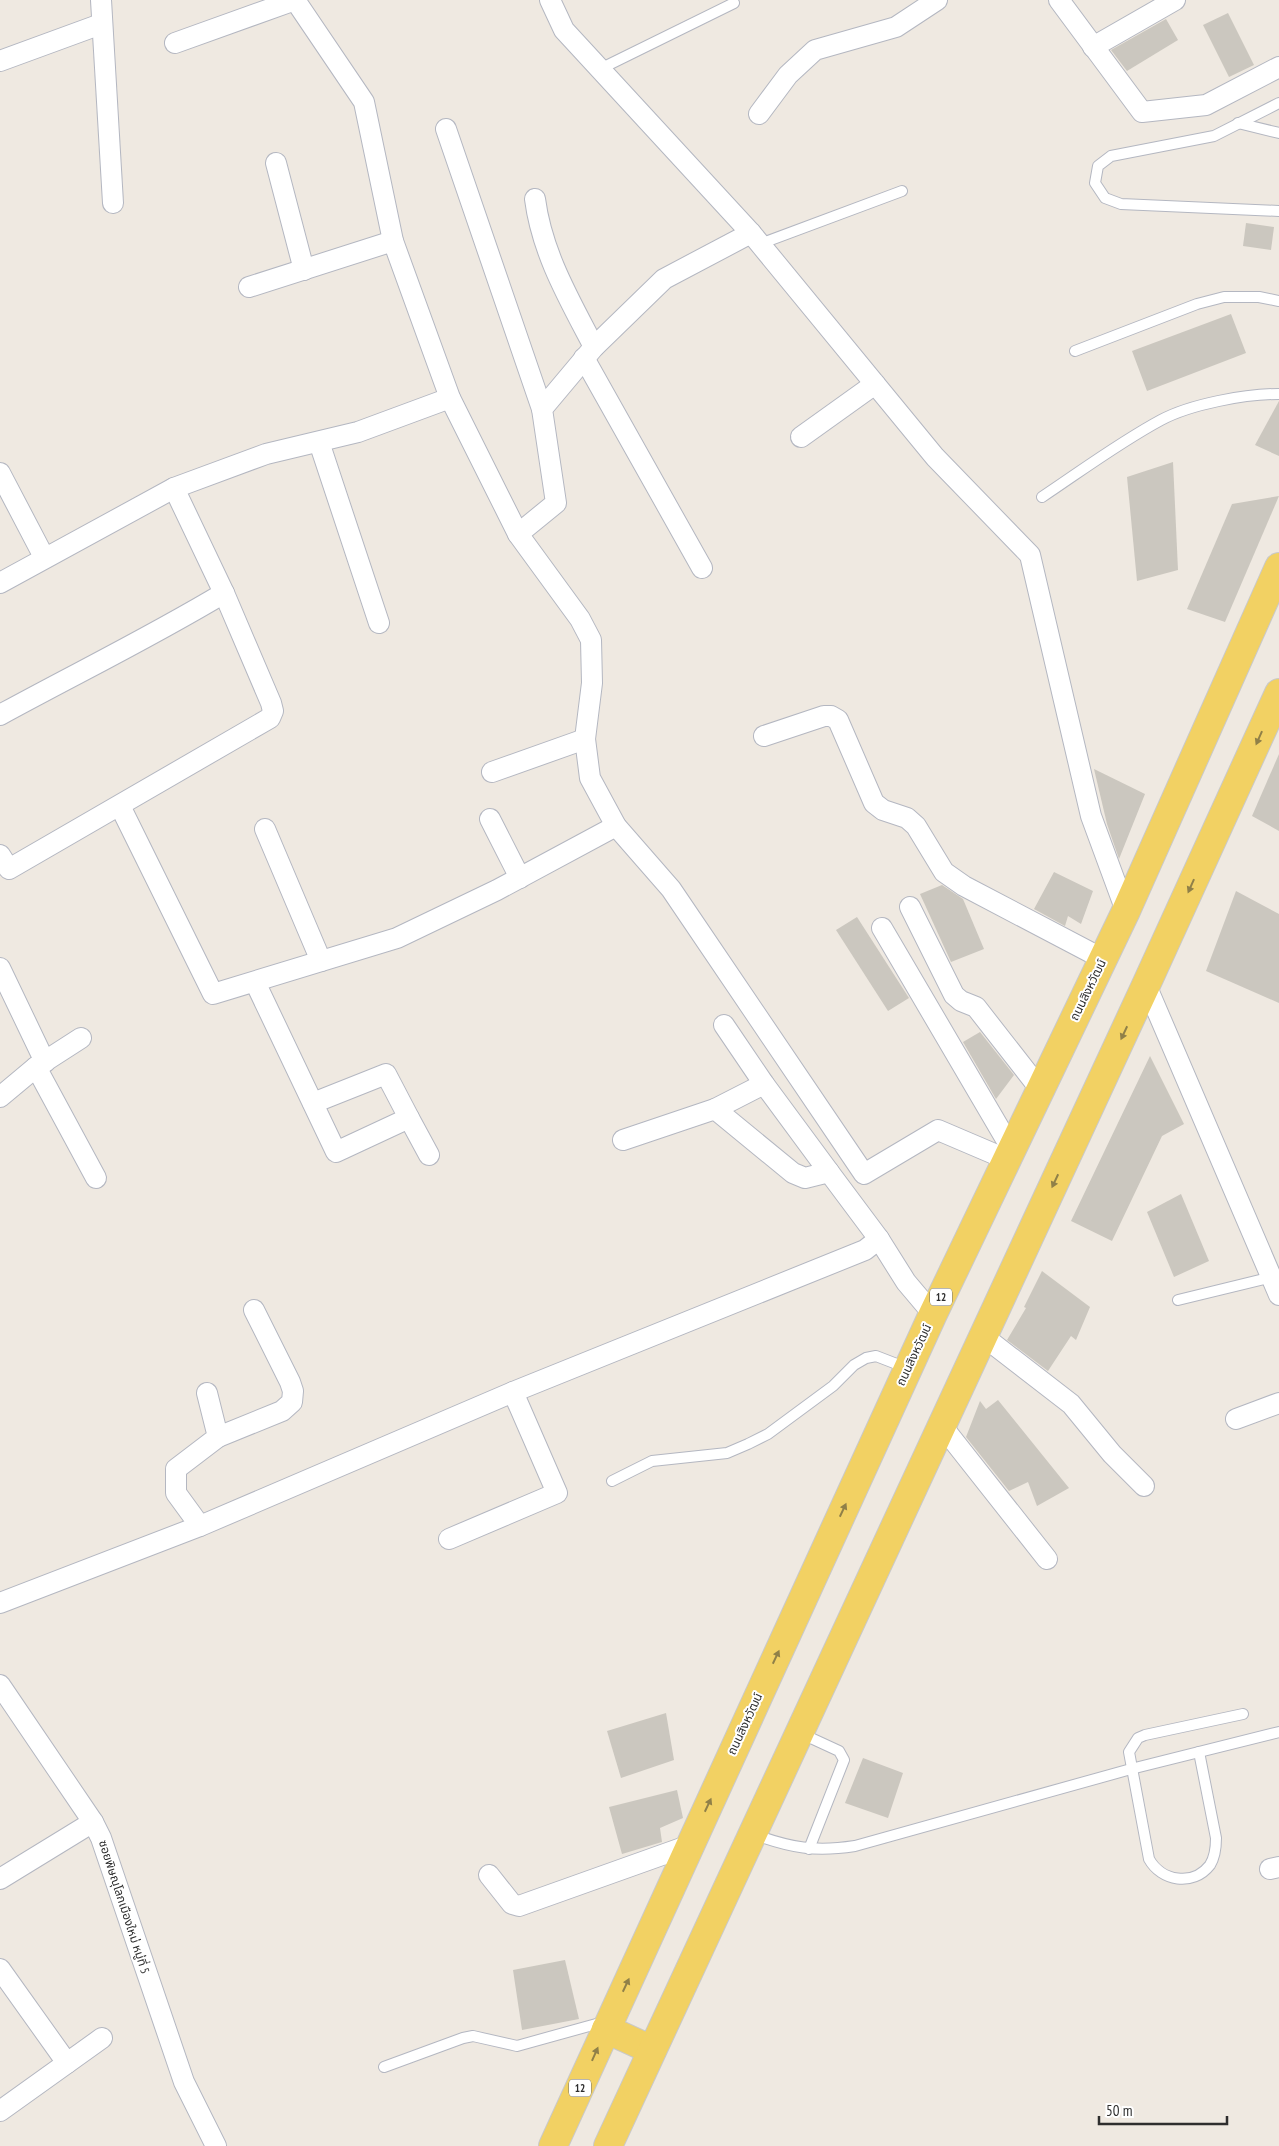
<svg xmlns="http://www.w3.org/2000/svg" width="1279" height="2146" viewBox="0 0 1279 2146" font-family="'PT Sans Narrow','Noto Sans Thai',sans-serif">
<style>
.building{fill:#cbc7bf}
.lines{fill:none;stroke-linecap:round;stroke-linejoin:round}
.service-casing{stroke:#b4b7c1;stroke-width:12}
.minor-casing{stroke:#b4b7c1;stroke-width:22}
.primary-casing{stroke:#c9c9c9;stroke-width:30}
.service{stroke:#fff;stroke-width:10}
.minor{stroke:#fff;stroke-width:20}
.primary{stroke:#f2d163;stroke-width:28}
.oneway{fill:#908048}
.labels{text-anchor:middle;stroke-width:4;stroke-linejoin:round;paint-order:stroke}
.shield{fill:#fff;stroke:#6d6d6d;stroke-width:1}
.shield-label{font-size:11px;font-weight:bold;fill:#2e2e2e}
.street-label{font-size:12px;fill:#2e2e2e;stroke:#fff}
</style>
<rect width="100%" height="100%" fill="#efe9e1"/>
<g class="building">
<polygon points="1228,13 1254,65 1229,77 1203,25"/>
<polygon points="1166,19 1178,40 1127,71 1111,50"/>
<polygon points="1246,223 1274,227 1271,250 1243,246"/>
<polygon points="1231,314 1246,353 1147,391 1132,351"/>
<polygon points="1279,401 1279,456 1255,445"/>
<polygon points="1173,462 1178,570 1137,581 1127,477"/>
<polygon points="1279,496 1225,622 1187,609 1232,504"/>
<polygon points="1279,754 1279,831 1252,816"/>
<polygon points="1094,769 1145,794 1119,859 1107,824"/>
<polygon points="1054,872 1093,891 1081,924 1068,916 1065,926 1034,909"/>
<polygon points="942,885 963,899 984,949 951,962 920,894"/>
<polygon points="1236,891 1279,914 1279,1003 1206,971"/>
<polygon points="857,917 909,998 888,1011 836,930"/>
<polygon points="980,1032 1014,1075 996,1099 963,1042"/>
<polygon points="1150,1056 1184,1124 1162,1136 1112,1241 1071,1221"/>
<polygon points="1181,1194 1209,1261 1174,1277 1147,1212"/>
<polygon points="1042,1271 1090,1307 1076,1340 1071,1336 1048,1371 1007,1340 1026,1308 1024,1307"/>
<polygon points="998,1400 1069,1488 1037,1506 1028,1482 1009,1491 966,1437 980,1401 986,1409"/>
<polygon points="666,1713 674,1760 621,1778 607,1731"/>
<polygon points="863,1758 903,1773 888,1818 845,1803"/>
<polygon points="677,1790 683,1818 660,1828 662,1842 622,1854 609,1807"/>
<polygon points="565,1960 579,2019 522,2030 513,1970"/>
</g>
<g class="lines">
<g class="service-casing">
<g id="service">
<polyline points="600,69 734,3"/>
<polyline points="1279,103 1214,136 1111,156 1098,166 1095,183 1105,198 1121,204 1279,211"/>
<polyline points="1238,123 1279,133"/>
<polyline points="760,244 902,191"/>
<polyline points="1075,351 1197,304 1224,297 1259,297 1279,301"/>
<path d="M1042,497C1081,471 1120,442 1161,420C1191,404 1245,394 1279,394"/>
<polyline points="1178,1300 1272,1277"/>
<polyline points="612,1481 652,1461 727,1453 748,1444 768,1434 833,1386 854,1365 866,1358 876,1356 907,1368"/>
<polyline points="800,1733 839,1751 844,1760 809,1849"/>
<path d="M1199,1752L1216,1838C1216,1847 1215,1857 1210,1865C1193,1887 1161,1881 1149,1859L1129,1752L1138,1738L1145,1735L1243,1714"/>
<path d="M753,1834C791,1848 815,1852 855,1846L1131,1769L1279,1732"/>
<polyline points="384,2067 463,2038 473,2036 517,2046 607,2021"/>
</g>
</g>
<g class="minor-casing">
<g id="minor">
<polyline points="101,0 113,203"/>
<polyline points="295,0 364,102 393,241 450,398 518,534 580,619 591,640 592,683 585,739 590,778 616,826 671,889 864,1174 938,1130 1006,1159"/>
<polyline points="550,0 564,30 751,233 935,457 1030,555 1091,816 1126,911"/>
<polyline points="1059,0 1142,112 1206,105 1279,67"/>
<polyline points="175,43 295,0"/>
<polyline points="1093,47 1175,0"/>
<polyline points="0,61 101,24"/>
<polyline points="759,114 788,75 815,50 896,27 937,0"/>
<polyline points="446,129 542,409"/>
<polyline points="276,163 304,270"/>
<path d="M535,199C542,253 569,299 594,347"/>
<polyline points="249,287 393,241"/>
<polyline points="584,358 702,568"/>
<polyline points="801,437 875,384"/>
<polyline points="319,442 379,623"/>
<polyline points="0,473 44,557"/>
<polyline points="518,534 556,503 542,409 594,347 664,279 751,233"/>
<polyline points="0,583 174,488 266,454 358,432 450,398"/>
<path d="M0,715C75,674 151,637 224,593"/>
<polyline points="764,736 824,716 831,716 838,720 874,803 883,810 907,818 916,826 944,872 964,886 1103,959"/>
<polyline points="492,772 585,739"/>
<polyline points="120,806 213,994 397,938 497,890 616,826"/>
<polyline points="490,819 520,878"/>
<polyline points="265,829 321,961"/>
<polyline points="0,855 9,869 270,718 273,711 271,703 224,593 174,488"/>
<polyline points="910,907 954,995 961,1001 976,1007 1040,1089"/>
<polyline points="882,928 1011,1148"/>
<polyline points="0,968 45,1062"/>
<polyline points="255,982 336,1152 409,1118 429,1155"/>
<polyline points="1146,985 1279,1295"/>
<polyline points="724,1025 764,1084 829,1172"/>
<polyline points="36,1067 96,1178"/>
<polyline points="0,1097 36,1067 81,1038"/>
<polyline points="313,1103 386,1074 409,1118"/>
<polyline points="715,1109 764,1084"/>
<polyline points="623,1140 715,1109 793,1173 805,1178 829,1172 879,1239"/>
<polyline points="983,1336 1071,1404 1112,1454 1144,1486"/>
<polyline points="207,1393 218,1437 176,1469 176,1493 200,1526 513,1392 865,1250 879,1239 906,1282 933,1314"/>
<polyline points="1236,1419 1279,1403"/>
<polyline points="942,1426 1047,1559"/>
<polyline points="218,1437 282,1411 292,1402 293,1391 290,1382 254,1310"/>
<polyline points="449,1539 557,1493 513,1392"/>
<polyline points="0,1603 200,1526"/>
<polyline points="0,1685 93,1822 101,1838 184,2082 216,2146"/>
<polyline points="1270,1869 1279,1867"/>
<polyline points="489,1875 512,1904 519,1906 690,1845"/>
<polyline points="0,1879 93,1822"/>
<polyline points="0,1969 67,2063"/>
<polyline points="0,2111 102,2038"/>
</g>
</g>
<g class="primary-casing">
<g id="primary">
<polyline points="606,2029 652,2050"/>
<polyline points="553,2146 933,1314 1126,911 1279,567"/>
<polyline points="608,2146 1146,985 1279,693"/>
</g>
</g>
<use href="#service" class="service"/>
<use href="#minor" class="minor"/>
<use href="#primary" class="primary"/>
</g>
<defs><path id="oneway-solid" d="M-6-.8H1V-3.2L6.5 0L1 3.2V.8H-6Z" transform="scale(1.25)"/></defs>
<g class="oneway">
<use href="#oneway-solid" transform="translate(1259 738) rotate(114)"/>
<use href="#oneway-solid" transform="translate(1191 886) rotate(114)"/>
<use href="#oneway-solid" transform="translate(1124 1033) rotate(115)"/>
<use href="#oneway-solid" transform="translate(1055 1181) rotate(115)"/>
<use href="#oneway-solid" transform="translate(843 1510) rotate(-65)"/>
<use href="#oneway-solid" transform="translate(776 1657) rotate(-65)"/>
<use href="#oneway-solid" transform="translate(708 1805) rotate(-65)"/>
<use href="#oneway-solid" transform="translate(626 1985) rotate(-65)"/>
<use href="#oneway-solid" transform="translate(595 2054) rotate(-66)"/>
</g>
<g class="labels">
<g class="shield">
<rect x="930" y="1288.5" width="22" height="17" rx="4"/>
<rect x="569" y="2079.5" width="22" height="17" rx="4"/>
</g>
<g class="shield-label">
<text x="941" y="1301">12</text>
<text x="580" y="2092">12</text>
</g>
<g class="street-label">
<text transform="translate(1088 990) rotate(-64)" y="4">ถนนสิงหวัฒน์</text>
<text transform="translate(914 1355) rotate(-65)" y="4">ถนนสิงหวัฒน์</text>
<text transform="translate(745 1724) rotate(-65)" y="4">ถนนสิงหวัฒน์</text>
<text transform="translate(124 1907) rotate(72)" y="4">ซอยพิษณุโลกเมืองใหม่ หมู่ที่ 5</text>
</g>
</g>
<path d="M1099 2116v8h128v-8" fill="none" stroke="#2e2e2e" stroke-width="2.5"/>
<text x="1106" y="2116" font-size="15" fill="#2e2e2e" stroke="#ffffff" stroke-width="4" paint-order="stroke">50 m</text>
</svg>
